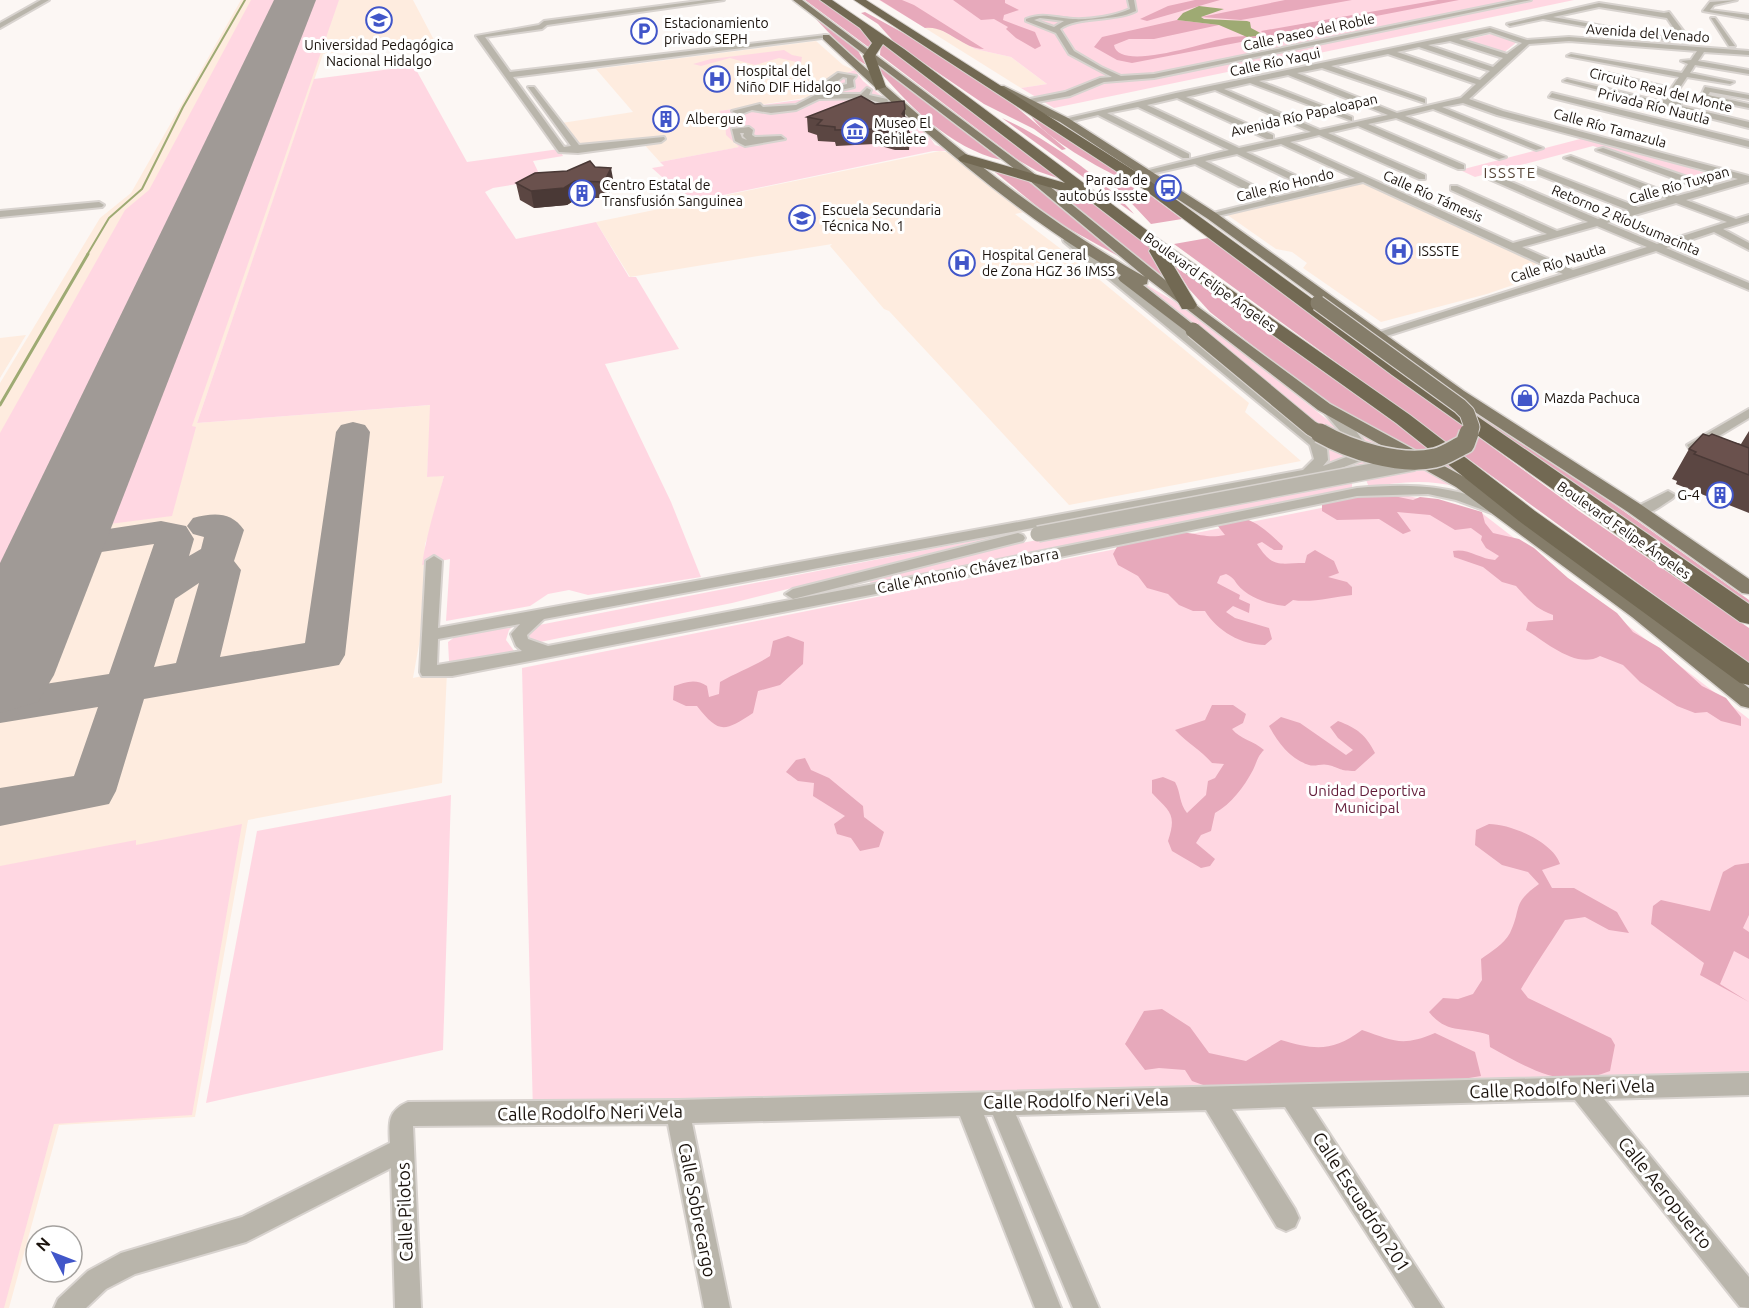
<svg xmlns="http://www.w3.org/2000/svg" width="1749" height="1308" viewBox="0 0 1749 1308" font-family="Ubuntu,sans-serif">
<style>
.built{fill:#feecdf}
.green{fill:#ffd7e2}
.forest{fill:#e7a9bb}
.water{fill:#9eaa73}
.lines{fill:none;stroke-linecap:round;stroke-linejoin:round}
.stream-far1{stroke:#9eaa73;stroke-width:2}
.stream{stroke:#9eaa73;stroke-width:3}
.taxiway{fill:#a09a96;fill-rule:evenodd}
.runway{fill:#a09a96;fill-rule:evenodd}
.minor-casing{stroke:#d8d3cf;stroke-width:4}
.major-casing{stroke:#d8d3cf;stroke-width:3}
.highway-casing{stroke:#d8d3cf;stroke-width:2}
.minor{fill:#b9b5ab;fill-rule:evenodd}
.major{fill:#857d6a;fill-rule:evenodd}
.highway{fill:#726953;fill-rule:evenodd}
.minor-bridge-casing{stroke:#d8d3cf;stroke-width:18;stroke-linecap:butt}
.major-bridge-far1-casing{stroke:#d8d3cf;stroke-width:17;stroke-linecap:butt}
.major-bridge-casing{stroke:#d8d3cf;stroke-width:22;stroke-linecap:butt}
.minor-bridge{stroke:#b9b5ab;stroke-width:15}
.major-bridge-far1{stroke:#857d6a;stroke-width:15}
.major-bridge{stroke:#857d6a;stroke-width:19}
.wall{fill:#5b4642}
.shaded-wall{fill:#4a3936}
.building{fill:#6a514d;stroke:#4a3936;stroke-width:1.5}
.labels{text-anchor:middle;stroke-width:6;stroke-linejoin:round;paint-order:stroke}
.far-poi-label{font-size:14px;fill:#1b130d;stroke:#fff;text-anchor:start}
.far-street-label{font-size:14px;fill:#1b130d;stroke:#fff}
.far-quarter-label{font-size:15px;letter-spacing:1.5px;fill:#564436;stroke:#fff}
.poi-label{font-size:15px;fill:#1b130d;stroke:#fff;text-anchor:end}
.street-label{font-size:15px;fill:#1b130d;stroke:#fff}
.park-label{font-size:15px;fill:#621b38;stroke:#fff}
.near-street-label{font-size:18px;fill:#1b130d;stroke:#fff}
</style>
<rect width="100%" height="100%" fill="#fcf7f4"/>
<g class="built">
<polygon points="241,0 413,0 434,40 323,54 197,423 431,405 427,477 444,475 434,519 425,544 420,639 413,678 447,671 442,783 248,820 195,1117 59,1125 9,1308 0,1308 0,383 100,218 131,193"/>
<polygon points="936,27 975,49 1011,57 1047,84 1021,88 925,28"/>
<polygon points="816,41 843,65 854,70 804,88 812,95 805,98 720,111 734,143 740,147 660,162 641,141 577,150 555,124 633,112 596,69"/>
<polygon points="940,151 971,156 1035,210 1015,214 1078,262 1249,403 1245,412 1301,461 1069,505 889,311 884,309 830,246 832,244 630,277 596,222"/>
<polygon points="1364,181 1556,270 1487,294 1381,322 1303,268 1307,263 1292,252 1276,249 1226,214"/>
<polygon points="26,335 0,378 0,338"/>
</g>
<g class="green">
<polygon points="251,0 283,0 0,601 0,433 125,210 149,190"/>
<polygon points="308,0 339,0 192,426 196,427 172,516 94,526"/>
<polygon points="879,0 1574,0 1054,108 1021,88 1047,84 1011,57 975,49 936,27 925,28"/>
<polygon points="1491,34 1517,42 1502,54 1460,41"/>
<polygon points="784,50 792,55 802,57 801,63 779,58 755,65 730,58 701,66 693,64 711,59"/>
<path d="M414,66L467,162L559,149L563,156L533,161L542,180L493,188L485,192L516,239L596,222L629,277H636L679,349L605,364L671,502L701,577L588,595L569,590L548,594L530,606L446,621L450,559L422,565C426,535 436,505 444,476L427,477L430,405L197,423L314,79Z"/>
<polygon points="855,70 863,81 926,132 935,145 971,156 956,151 933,151 690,202 652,168 664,166 660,162 739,147 726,135 725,119 719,111 806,99 812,94 804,88"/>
<polygon points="1584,138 1679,164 1720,178 1702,183 1664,168 1593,146 1475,177 1460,170"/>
<polygon points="1130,275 1189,310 1344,433 1351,453 1338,462 1327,463 1327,450 1322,443"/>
<path d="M1356,431L1458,487C1428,479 1399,482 1369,487L1366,480L1350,469L1367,456L1365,443Z"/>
<polygon points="1352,482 1352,490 871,584 868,577 1005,546"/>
<polygon points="1396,493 1483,514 1749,719 1749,1086 533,1113 522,668"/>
<polygon points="998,536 732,603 540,642 534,642 528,635 533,627 539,625"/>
<polygon points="514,625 509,630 506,640 515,652 452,664 449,661 448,642 456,636"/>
<polygon points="451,795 443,1050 206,1103 257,831"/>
<polygon points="242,824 192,1115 54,1124 4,1308 0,1308 0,866 136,840 136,845"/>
</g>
<g class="forest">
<polygon points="805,0 821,0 869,35 874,42 871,49"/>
<path d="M880,0H902L914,5L984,49C962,49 947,25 925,28Z"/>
<polygon points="953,0 1005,0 1005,3 1019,10 1004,15 1003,20 1035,32 1041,46 1035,49 1016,38 1006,29 1008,27 994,19 981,20"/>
<polygon points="1195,0 1220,0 1147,21 1140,19 1168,6"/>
<polygon points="1285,0 1352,0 1241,20 1201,17"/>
<path d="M1438,0H1459L1132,63L1117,60L1094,47L1102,37L1177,20L1219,25L1154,39H1129L1114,45C1118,72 1204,43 1222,39C1236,35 1250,37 1264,34L1261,31Z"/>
<polygon points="865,12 905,34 1008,100 1066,149 1062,150 1034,129 984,104 896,44 878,24 861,13"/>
<polygon points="813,16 857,49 866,65 849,54"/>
<polygon points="881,41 1072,183 1037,171 1018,160 880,55"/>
<path d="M880,66L1001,160C950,148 909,106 876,67Z"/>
<path d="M1030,114L1139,186C1112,176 1042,138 1030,114Z"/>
<path d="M1002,118C1045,137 1104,179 1134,214Z"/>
<polygon points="985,164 1012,169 1145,271 1055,221"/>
<polygon points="1040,178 1078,191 1147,242 1173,286"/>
<polygon points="1117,180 1151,196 1182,219 1151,224 1120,191 1106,181"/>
<polygon points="1208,238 1579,511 1749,628 1749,664 1174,244"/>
<polygon points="1166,252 1320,363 1471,481 1337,409 1271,360 1210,312 1189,289"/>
<polygon points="1461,396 1749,600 1749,611 1485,429"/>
<path d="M1384,494L1413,500L1420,497L1438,499L1482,512L1485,523L1493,533L1519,539L1534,548L1568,578L1617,613L1633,632L1660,648L1702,686L1726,698L1741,717V726L1721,721L1707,712L1695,713L1677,706L1640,682L1623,665L1600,656C1577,670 1546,642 1526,630L1528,622L1553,620V615C1535,609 1528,599 1516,586L1502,582L1483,567L1454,557L1453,551C1468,548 1480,559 1495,560L1499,556L1486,548L1481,540L1482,536L1471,528L1455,530L1430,515L1397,512L1411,531L1403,534L1379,519L1337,520L1322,511V504L1360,495Z"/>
<path d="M1239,517C1258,521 1270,534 1283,546L1282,550H1274L1262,542L1257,544C1273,569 1279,563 1305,563L1307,555L1315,550L1334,561L1339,573L1328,577L1347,582L1352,587V595C1334,597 1311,603 1293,600L1285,606C1268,604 1248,598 1237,584C1233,578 1232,577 1226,574L1220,576L1217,583L1240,595L1239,599L1250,604L1249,613L1233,606L1226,612L1235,618L1269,628L1272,639L1265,645C1242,645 1217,631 1205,611H1193L1179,605L1168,594L1147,588L1138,576L1118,565L1113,554L1118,545C1140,540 1165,531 1188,533C1202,535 1210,538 1225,535L1217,525L1223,520Z"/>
<path d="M788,636L804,642L803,664L780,685L758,691L753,713C724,732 719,734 697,706H686L673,700L674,686C685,682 696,678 707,686L709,697L719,694L720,682C737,672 753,667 770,656L773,641Z"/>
<path d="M1212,705H1233L1246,714L1243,723L1232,729C1240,739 1254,741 1264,750C1257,757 1257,762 1253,770C1244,787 1231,804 1215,813L1211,831L1201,835L1196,843L1215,859L1210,866L1201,868L1172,851L1168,841C1177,814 1170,812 1152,793V780L1163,777L1175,782C1181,793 1179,803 1187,813L1206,795L1208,781L1215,778L1224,764L1212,763C1201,750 1187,743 1175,730L1205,720Z"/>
<path d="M1281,717L1300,723L1346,755L1353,750L1338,738L1330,727L1338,721C1357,728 1366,735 1375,753L1355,771C1339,771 1341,768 1328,765C1322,763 1315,767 1309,765C1290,759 1278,743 1269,726Z"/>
<polygon points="805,758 811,770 829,778 863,806 864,817 884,832 879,847 860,851 851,838 837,834 834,824 845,816 813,796 814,783 798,781 786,772 796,760"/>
<path d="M1489,824C1511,824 1553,842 1560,864L1542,870L1552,888H1574L1617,912L1629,933L1609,930L1585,917L1565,920C1550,944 1535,965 1521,989L1528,998L1611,1038L1615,1045L1610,1071C1562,1090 1532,1070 1490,1047L1489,1035C1464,1026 1447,1035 1429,1012L1443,998L1458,999L1473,994L1482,980L1481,959C1491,952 1504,944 1510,933C1522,909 1511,904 1539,884L1528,872L1502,865L1475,845L1476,830Z"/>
<polygon points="1749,863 1749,915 1743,928 1749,932 1749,959 1734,951 1720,984 1749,1002 1700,975 1704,963 1651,924 1653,906 1661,900 1710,911 1723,872 1735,865"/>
<path d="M1162,1009L1190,1027L1209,1053L1246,1061L1281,1040C1315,1050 1332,1052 1362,1030C1394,1041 1402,1047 1435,1033L1475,1052L1481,1076L1427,1085L1217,1090L1192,1081L1185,1070L1159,1068L1145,1070L1125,1044L1144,1011Z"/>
</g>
<polygon class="water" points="1199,6 1224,9 1201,17 1204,19 1247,21 1250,22 1251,28 1264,35 1247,37 1219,25 1177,20 1183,13"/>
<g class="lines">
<polyline class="stream-far1" points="87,255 109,218 142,189 183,107 245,0"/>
<polyline class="stream" points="0,405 88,254"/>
<path class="taxiway" d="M353,422L365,425L370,432L345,655L339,665L144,699L116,791L109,804L0,826V788L74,776L98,707L0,723V691L109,674L154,544L62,558L49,554L43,546L49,538L161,521L186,526L194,539L189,556L201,549L204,537L193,534L187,526L193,518C213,513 231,511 244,530L234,561L241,570L220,657L305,643L336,432L341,425ZM199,583L176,663L154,667L175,599Z"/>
<polygon class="runway" points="274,0 316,0 54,675 38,702 0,713 0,563"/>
<g class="minor-casing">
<g id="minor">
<polygon points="41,0 49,0 0,28 0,23"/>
<polygon points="706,0 724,0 547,25 542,29 485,37 510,72 826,35 830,37 513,77 564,147 571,146 528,87 534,87 579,145 664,137 665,139 661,142 578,153 559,152 476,36 539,25 544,21"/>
<path d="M1128,0H1134L1136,11C1114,22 1076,16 1060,29L1074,51L1101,67L1121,76L1154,74L1518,0H1531L1154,78L1104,82L1070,96L1020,105V101L1065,92L1100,78L1112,77L1069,54L1056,33L1026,21V19C1043,12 1056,18 1073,19C1091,20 1114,16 1130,9ZM1040,18L1064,21L1054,27L1034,20Z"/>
<polygon points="1737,0 1714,5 1710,10 1749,15 1749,19 1703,11 1710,2"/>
<polygon points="1599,3 1664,13 1669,12 1690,40 1683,42 1667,18 1599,7 1553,17 1673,39 1669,41 1543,19 1510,26 1507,24"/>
<polygon points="1711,18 1715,18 1735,46 1729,46"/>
<path d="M1490,28L1527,40L1569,37L1749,51V55L1704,52L1698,61L1749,70V74L1695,65L1690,73L1734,82L1730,84L1687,77L1671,101L1681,103V106L1749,122V128L1563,81L1567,79L1662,102L1679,77L1567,56L1571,54L1682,73L1688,64L1681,61L1691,60L1697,51L1569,41L1529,44L1469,99L1503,111L1749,176V182L1686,200L1736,219L1749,215V221L1723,229L1749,243V250L1714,232L1666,248L1749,283V290L1656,251L1377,339L1371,336L1373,334L1563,274L1363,182L1209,218V214L1266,200L1195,164L1146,175L1141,172L1229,150L1138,107L1107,113L1189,154V158H1183L1098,115L1064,123L1060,120L1176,93ZM1490,32L1522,43L1507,54L1459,39ZM1450,41L1503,58L1493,67L1428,45ZM1419,47L1490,71L1480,80L1397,52ZM1388,54L1476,84L1461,98L1397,113L1297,73L1322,68L1425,103V99L1331,66ZM1288,75L1388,115L1320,130L1224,89L1250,83L1352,121V117L1259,81ZM1215,90L1311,132L1239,148L1147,105L1177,98L1267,139H1273V135L1186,97ZM1463,103L1497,115L1738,179L1713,186L1603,148L1596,150L1703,189L1677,196L1571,156L1564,158L1667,199L1638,207L1535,167H1529V171L1628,210L1598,219L1495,175H1489V179L1588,222L1557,231L1457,186H1451V190L1547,234L1513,243L1290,142L1319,135L1419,179H1425V175L1328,133L1358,126L1458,169H1464V165L1368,124L1396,118L1499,159L1506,157L1405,116L1433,109L1536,150L1543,148L1442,107ZM1281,144L1355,178L1320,187L1246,152ZM1237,154L1310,189L1276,197L1205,161ZM1676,203L1727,222L1657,244L1607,223ZM1597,226L1647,247L1573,270L1522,247Z"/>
<polygon points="838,73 856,76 853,80 854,87 837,91 837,94 861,94 867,88 871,90 869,95 887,99 891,107 883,114 879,112 883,107 881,103 864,98 819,99 796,110 771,113 752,110 739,115 732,111 760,104 763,107 796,105 815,95 831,94 830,88 847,84 847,78 843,77 831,86 825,86 825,82"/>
<polygon points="1607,73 1666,87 1667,89 1663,91 1604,77"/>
<polygon points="1705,87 1749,95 1749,99 1710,92 1708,95 1749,104 1749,108 1700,98"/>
<polygon points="1552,93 1749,141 1749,147 1549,97"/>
<path d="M749,127L753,130L752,135L755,137L781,136L785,139L745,146L735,141L732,129ZM740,133H744L743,136L747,140L742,138Z"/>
<polygon points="99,202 104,205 102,207 0,217 0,211"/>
<path d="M1068,237L1320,439L1327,449L1328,460L1323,466L1349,456L1352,445L1321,409L1327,405L1351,424L1366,445L1360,461L1328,473L544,619L527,635L528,639L548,646L948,570L1357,488C1400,484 1438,484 1479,498C1488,501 1498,504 1504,511L1497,515L1456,500L1428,494L1357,496L948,580L452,676H422L420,672L426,561L434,556L442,561L438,628L1303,470L1314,459L1310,445L1064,242L1063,240ZM520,624L511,634L516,646L522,651L437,665L438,639Z"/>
<polygon points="1749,409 1749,418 1699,448 1689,448 1687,445"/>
<path d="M1668,491L1675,495L1673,498C1659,507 1642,523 1627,508L1634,504L1640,505Z"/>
<polygon points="1018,533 1023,535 1025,538 1023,541 793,599 785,594 793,589"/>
<path d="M1749,1073V1095L1604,1099L1749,1277V1308L1740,1307L1575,1100L1312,1107L1443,1308H1415L1285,1107L1232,1109L1295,1209L1299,1218L1295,1227L1286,1231L1277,1227L1206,1110L1016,1115L1099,1308H1073L993,1115H984L1061,1308H1035L960,1116L692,1123L730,1308H704L668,1124L413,1126L421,1308H395L391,1168L246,1242L135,1274L106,1289L86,1308H54L58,1299L88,1271L121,1253L242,1217L390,1143C389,1123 387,1111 408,1102L678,1100Z"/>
</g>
</g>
<g class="major-casing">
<g id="major">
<path d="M793,0H802L1032,172L1201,309L1330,404L1468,479L1627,596L1633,597L1749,688V708L1741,706L1632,617L1456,487L1318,410L1148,279L1147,284L1143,285L1200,330L1198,333H1188L1120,281L1118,278L1121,275C1011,212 915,125 823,39V35H829C927,125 1029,212 1145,277L1024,176Z"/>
<polygon points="996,86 1004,86 1068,118 1216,213 1464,391 1640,504 1749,579 1749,594 1742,593 1628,512 1452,397 1208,219 1060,122 996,90"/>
</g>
</g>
<g class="highway-casing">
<g id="highway">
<polygon points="820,0 832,0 904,49 1156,237 1410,415 1535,511 1749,663 1749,685 1740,683 1519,521 1396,423 1172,263 1197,305 1194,309 1182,309 1149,251 1151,248 1077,191 1066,192 960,161 958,158 965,154 1065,183 883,44 875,56 886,87 876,90 863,56 872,43 860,28"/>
<polygon points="854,0 866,0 1152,182 1406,367 1749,604 1749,624 1740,622 1392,375 1142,188"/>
</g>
</g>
<use href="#minor" class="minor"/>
<use href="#major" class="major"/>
<use href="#highway" class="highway"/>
<g class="minor-bridge-casing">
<polyline id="minor-bridge" points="1038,534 1414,463"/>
</g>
<g class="major-bridge-far1-casing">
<g id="major-bridge-far1">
<polyline points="1318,303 1460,406 1467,413 1472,427 1469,435"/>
<polyline points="1193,330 1311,428 1323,435"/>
</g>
</g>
<g class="major-bridge-casing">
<path id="major-bridge" d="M1320,433C1350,450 1400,466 1435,458C1445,456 1456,448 1465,444L1469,433"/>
</g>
<use href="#minor-bridge" class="minor-bridge"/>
<use href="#major-bridge-far1" class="major-bridge-far1"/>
<use href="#major-bridge" class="major-bridge"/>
</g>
<g class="wall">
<polygon points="875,104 905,117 906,128 910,134 909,150 895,150 874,144 836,146 835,142 818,141 817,135 808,132 807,117"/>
<polygon points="567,171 614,184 607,198 578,198 567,205 534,208 520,200 516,183"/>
<polygon points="1749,431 1749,513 1676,484 1677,481 1672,479 1689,449 1709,436 1741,444"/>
</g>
<g class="shaded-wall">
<polygon points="905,109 905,120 907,119 906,134 903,128 902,114"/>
<polygon points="611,168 614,184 607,198 604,182"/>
<polygon points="575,181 578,198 567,205 534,208 531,191"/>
</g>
<g class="building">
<polygon points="861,96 875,104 904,101 905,109 902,114 907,119 903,121 910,134 896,134 874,129 835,130 835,127 817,125 822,120 807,117"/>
<polygon points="590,161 595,167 611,168 604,182 575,181 564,188 531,191 516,183 535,173 567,171"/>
<polygon points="1703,434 1709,436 1712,434 1749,448 1749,475 1694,454 1696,452 1689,449"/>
</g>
<defs>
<g id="university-ring" transform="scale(1.35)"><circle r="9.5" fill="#fff" stroke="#4156c9" stroke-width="1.5"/><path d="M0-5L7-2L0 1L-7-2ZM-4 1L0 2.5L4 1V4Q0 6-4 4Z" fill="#4156c9"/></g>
<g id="parking-ring" transform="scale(1.35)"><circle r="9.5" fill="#fff" stroke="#4156c9" stroke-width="1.5"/><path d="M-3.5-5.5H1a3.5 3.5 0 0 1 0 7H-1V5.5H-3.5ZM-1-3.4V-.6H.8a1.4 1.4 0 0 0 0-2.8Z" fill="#4156c9"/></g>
<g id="hospital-ring" transform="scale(1.35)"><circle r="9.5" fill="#fff" stroke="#4156c9" stroke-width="1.5"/><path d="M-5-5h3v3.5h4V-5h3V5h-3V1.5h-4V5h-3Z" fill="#4156c9"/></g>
<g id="building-ring" transform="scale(1.35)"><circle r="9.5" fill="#fff" stroke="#4156c9" stroke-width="1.5"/><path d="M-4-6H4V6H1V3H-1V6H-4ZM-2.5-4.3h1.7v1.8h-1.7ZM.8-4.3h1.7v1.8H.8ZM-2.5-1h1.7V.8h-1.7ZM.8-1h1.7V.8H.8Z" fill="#4156c9"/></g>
<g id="museum-ring" transform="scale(1.35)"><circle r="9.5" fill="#fff" stroke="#4156c9" stroke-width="1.5"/><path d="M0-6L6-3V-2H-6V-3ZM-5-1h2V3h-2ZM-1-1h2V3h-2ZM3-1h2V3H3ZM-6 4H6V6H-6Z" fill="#4156c9"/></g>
<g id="bus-ring" transform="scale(1.35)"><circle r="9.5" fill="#fff" stroke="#4156c9" stroke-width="1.5"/><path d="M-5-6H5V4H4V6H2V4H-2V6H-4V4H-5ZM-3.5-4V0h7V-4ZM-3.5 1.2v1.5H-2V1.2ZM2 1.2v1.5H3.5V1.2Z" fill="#4156c9"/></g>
<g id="school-ring" transform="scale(1.35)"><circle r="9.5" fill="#fff" stroke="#4156c9" stroke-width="1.5"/><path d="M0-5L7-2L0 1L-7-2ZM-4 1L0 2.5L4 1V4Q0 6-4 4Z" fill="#4156c9"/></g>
<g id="shop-ring" transform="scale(1.35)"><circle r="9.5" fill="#fff" stroke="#4156c9" stroke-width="1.5"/><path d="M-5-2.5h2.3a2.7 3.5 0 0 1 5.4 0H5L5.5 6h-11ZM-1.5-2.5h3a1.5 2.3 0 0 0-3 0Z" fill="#4156c9"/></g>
</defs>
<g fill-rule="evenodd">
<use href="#university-ring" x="379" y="20"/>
<use href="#parking-ring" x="644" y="31"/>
<use href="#hospital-ring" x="717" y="79"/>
<use href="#building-ring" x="666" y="119"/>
<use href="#museum-ring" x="855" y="131"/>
<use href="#bus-ring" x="1168" y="188"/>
<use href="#building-ring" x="582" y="193"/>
<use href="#school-ring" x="802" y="218"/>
<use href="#hospital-ring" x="1399" y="251"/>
<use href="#hospital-ring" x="962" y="263"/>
<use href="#shop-ring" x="1525" y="398"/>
<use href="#building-ring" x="1720" y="495"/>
</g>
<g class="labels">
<g class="far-poi-label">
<text x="664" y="28">Estacionamiento<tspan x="664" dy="16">privado SEPH</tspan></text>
<text x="379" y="50" text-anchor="middle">Universidad Pedagógica<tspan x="379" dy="16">Nacional Hidalgo</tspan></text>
<text x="736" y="76">Hospital del<tspan x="736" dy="16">Niño DIF Hidalgo</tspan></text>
<text x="686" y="124">Albergue</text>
<text x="874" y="128">Museo El<tspan x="874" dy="16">Rehilete</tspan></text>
<text x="1148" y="185" text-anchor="end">Parada de<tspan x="1148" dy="16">autobús Issste</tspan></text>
<text x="602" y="190">Centro Estatal de<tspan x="602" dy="16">Transfusión Sanguinea</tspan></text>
<text x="822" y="215">Escuela Secundaria<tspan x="822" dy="16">Técnica No. 1</tspan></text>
<text x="1418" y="256">ISSSTE</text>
<text x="982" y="260">Hospital General<tspan x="982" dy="16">de Zona HGZ 36 IMSS</tspan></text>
<text x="1544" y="403">Mazda Pachuca</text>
</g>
<g class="far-street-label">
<text transform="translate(1309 32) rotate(-12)" y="5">Calle Paseo del Roble</text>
<text transform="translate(1648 33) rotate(4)" y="5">Avenida del Venado</text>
<text transform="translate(1275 62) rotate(-12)" y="5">Calle Río Yaqui</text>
<text transform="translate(1661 90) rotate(14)" y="5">Circuito Real del Monte</text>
<text transform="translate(1654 106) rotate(14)" y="5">Privada Río Nautla</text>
<text transform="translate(1304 115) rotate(-13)" y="5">Avenida Río Papaloapan</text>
<text transform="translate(1610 128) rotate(15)" y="5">Calle Río Tamazula</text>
<text transform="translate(1285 185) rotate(-14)" y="5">Calle Río Hondo</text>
<text transform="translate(1679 185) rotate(-16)" y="5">Calle Río Tuxpan</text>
<text transform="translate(1433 196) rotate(24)" y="5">Calle Río Támesis</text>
<text transform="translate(1626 220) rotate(23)" y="5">Retorno 2 RíoUsumacinta</text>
<text transform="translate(1558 263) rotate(-18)" y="5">Calle Río Nautla</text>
<text transform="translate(1210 282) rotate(36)" y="5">Boulevard Felipe Ángeles</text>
<text transform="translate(1624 530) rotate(35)" y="5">Boulevard Felipe Ángeles</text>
</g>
<g class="far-quarter-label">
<text x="1510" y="178">ISSSTE</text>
</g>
<g class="poi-label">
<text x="1700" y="500">G-4</text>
</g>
<g class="street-label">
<text transform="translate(968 571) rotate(-11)" y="5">Calle Antonio Chávez Ibarra</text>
</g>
<g class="park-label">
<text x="1367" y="796">Unidad Deportiva<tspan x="1367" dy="17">Municipal</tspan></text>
</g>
<g class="near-street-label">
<text transform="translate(1562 1089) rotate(-2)" y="6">Calle Rodolfo Neri Vela</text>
<text transform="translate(1076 1101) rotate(-1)" y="6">Calle Rodolfo Neri Vela</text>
<text transform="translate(590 1113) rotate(-1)" y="6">Calle Rodolfo Neri Vela</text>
<text transform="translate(1665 1193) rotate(51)" y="6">Calle Aeropuerto</text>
<text transform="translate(1361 1202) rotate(57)" y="6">Calle Escuadrón 201</text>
<text transform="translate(697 1210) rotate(79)" y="6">Calle Sobrecargo</text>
<text transform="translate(405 1212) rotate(-92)" y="6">Calle Pilotos</text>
</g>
</g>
<g transform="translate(54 1254) rotate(312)"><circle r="28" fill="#ffffff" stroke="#a4a19e" stroke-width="1.5"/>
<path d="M0-4.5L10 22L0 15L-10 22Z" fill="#4156c9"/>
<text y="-9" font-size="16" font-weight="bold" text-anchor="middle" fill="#1b130d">N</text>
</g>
</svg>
